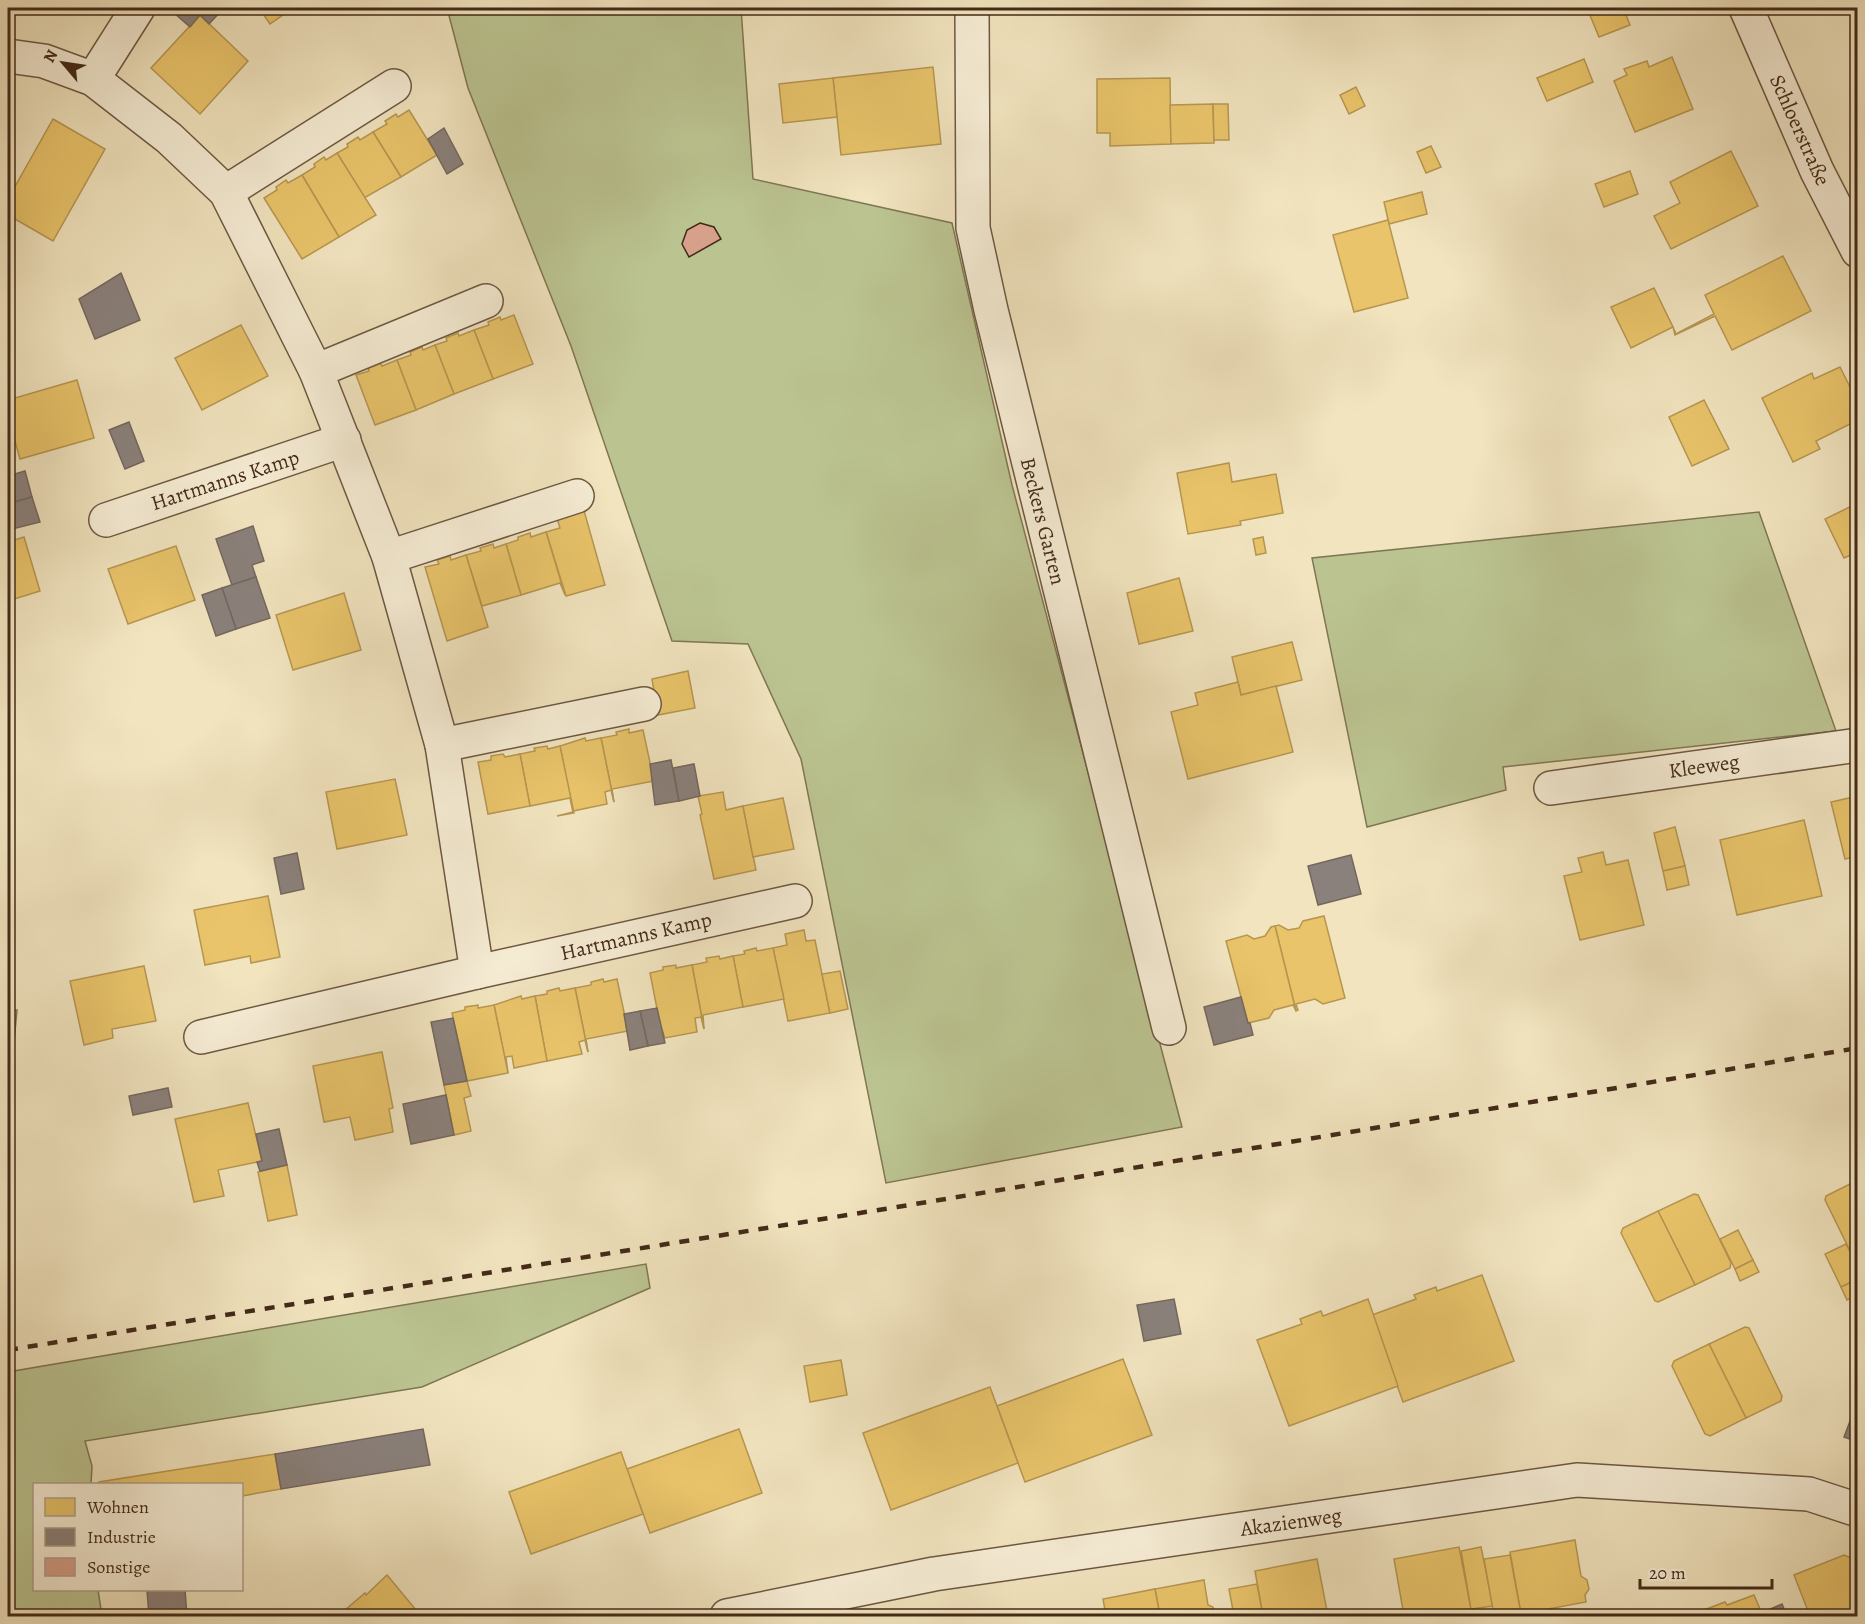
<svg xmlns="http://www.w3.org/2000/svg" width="1865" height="1624" viewBox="0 0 1865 1624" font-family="Alegreya,serif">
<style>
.green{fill:#bbc491;stroke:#7f7754;stroke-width:1.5}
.homes{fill:#e9c46a;stroke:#b79651;stroke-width:1.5}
.industry{fill:#8a817c;stroke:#75675e;stroke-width:1.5}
.building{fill:#d6a08a;stroke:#432a18;stroke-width:1.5}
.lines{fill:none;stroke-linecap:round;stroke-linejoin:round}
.street-casing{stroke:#6e5842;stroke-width:36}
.street{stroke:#f6edd5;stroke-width:33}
.rail{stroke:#432a18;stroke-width:4.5;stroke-dasharray:10 10;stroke-linecap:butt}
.labels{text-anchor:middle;stroke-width:6;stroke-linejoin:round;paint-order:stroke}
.street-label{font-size:21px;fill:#432a18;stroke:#f6edd5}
</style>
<rect width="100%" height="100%" fill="#f1e4bf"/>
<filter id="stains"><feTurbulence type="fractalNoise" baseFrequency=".00333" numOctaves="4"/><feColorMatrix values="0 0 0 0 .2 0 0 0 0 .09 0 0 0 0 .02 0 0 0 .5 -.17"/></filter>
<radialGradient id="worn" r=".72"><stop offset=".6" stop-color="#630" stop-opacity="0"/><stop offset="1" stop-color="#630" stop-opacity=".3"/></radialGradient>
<g class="green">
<polygon points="447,8 741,8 753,179 952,223 1012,485 1182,1127 886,1183 801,759 748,644 672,641 571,346 468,88"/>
<polygon points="1759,512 1836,731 1503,767 1506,790 1367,827 1312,558"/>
<polygon points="8,1010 17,1010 8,1105"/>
<polygon points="646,1264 650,1288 422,1387 85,1441 92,1466 91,1484 34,1484 34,1590 98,1590 102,1616 8,1616 8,1372"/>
</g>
<g class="homes">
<polygon points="259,8 293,8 270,24"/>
<polygon points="1587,8 1632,8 1634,12 1626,15 1630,25 1599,37"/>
<polygon points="200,15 248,61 200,114 151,68"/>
<polygon points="1672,57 1693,109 1635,132 1614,81 1627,75 1624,69 1647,61 1649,67"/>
<polygon points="1584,59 1593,82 1547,101 1537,78"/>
<polygon points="933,67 941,144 841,155 833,78"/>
<polygon points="833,78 837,117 783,123 779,84"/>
<polygon points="1170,78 1171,144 1110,146 1110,133 1097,133 1097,79"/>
<polygon points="1356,87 1365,106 1349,114 1340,95"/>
<polygon points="1213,104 1214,143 1171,144 1170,105"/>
<polygon points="1213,104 1228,104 1229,140 1214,140"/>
<polygon points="409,110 437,155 401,177 373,132 387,124 385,121 396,114 398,117"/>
<polygon points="53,119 105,149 53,241 8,215 8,199"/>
<polygon points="373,132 401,177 364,198 337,153 348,147 347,144 358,137 360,140"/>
<polygon points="1431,146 1441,167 1426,173 1417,152"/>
<polygon points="1731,151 1758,206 1671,249 1654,216 1680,203 1670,182"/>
<polygon points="337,153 376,215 339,237 302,175 315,167 314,164 324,157 326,160"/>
<polygon points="1630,171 1638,194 1604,207 1595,184"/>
<polygon points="302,175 339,237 302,259 264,198 277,190 276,187 286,180 288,183"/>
<polygon points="1422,192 1427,214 1389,224 1384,202"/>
<polygon points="1388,220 1408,298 1354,312 1333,235"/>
<polygon points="1783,256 1811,311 1732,350 1715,316 1675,335 1673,327 1676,334 1714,314 1705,295"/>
<polygon points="1654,288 1673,327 1631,348 1611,307"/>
<polygon points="514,315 533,364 493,379 474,330 489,325 488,322 500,317 501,320"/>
<polygon points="241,325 268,376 202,410 175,358"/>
<polygon points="474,330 493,379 454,394 435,345 447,341 446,338 458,333 459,336"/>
<polygon points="435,345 454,394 416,410 397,360 411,355 410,352 422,347 423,350"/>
<polygon points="397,360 416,410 375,425 356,375 369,371 368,367 380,363 382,366"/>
<polygon points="1840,367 1858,403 1858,420 1816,441 1820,449 1793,462 1762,398 1812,373 1814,379"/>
<polygon points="77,380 94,438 20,459 8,416 8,400"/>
<polygon points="1704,400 1729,449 1692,466 1669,417"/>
<polygon points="1229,463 1232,482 1276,474 1283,513 1240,521 1241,525 1188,534 1177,473"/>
<polygon points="1858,503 1858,535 1854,537 1858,544 1858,552 1844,558 1825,519"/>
<polygon points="583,507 605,585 566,596 546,532 560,528 556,515"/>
<polygon points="546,532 565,595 560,583 521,595 506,544 518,540 518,537 530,533 531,537"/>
<polygon points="24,537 40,591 8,601 8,542"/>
<polygon points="1263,537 1266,553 1256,555 1253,539"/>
<polygon points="493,544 494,548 506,544 521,595 482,606 466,555 481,551 480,548"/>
<polygon points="176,546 195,600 128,624 108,569"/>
<polygon points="466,555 488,627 447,641 425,567 439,564 437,560 450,556 451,560"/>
<polygon points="1179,578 1193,631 1139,644 1127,593"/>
<polygon points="344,593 361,650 293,670 276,615"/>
<polygon points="1292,642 1302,680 1241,695 1232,657"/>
<polygon points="688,671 695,708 658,715 652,679"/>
<polygon points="1238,682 1241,695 1276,686 1293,752 1188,779 1171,712 1198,705 1195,693"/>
<polygon points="629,729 629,733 643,730 654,781 612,789 614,802 601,738 617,735 616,732"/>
<polygon points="585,738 586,741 601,738 614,802 611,790 605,792 607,804 573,811 560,746"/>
<polygon points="547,746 548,749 560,746 574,813 557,816 573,812 570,798 530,806 520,754 535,751 534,748"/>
<polygon points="503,754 505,757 520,754 530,806 488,814 478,762 491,760 491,756"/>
<polygon points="395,779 407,835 337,849 326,792"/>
<polygon points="723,792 726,810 743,806 756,870 714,879 700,815 702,814 698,796"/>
<polygon points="1858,796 1858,856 1845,859 1831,802"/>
<polygon points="783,798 794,849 753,857 743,806"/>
<polygon points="1804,820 1822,896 1737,915 1720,840"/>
<polygon points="1675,827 1685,866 1663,871 1654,833"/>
<polygon points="1603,852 1606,865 1628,860 1644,925 1580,940 1564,876 1582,872 1578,858"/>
<polygon points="1685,866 1689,885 1667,890 1663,871"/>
<polygon points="268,896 280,957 251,963 250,956 205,965 194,910"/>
<polygon points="1324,916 1345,998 1323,1004 1315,999 1296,1004 1298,1010 1296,1011 1275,926 1279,925 1288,930 1299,928 1303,921"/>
<polygon points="1275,926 1296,1011 1293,1005 1274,1010 1269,1018 1248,1023 1226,941 1247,935 1254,939 1265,936 1271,927"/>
<polygon points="804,930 806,941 815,940 830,1013 788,1021 773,948 787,945 785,934"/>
<polygon points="756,948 757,951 773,948 784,999 743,1007 733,956 745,954 744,951"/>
<polygon points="719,956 720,959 733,956 743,1007 703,1015 704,1029 692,965 707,962 706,958"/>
<polygon points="676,965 676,968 692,965 704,1029 701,1017 695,1018 697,1032 665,1038 660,1024 650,973 663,970 663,967"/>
<polygon points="144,966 156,1021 112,1029 113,1038 84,1045 70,981"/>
<polygon points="840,971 848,1009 830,1013 822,974"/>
<polygon points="603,979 604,982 617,979 628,1031 586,1039 588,1052 575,988 591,985 591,982"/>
<polygon points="559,988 560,991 575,988 588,1052 585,1040 579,1042 582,1054 547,1061 535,996 547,994 547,991"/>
<polygon points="521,996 522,999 535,996 547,1061 514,1068 512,1056 506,1057 508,1073 494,1005"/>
<polygon points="478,1005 478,1008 494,1005 508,1073 467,1081 452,1013 465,1010 465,1007"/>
<polygon points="382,1052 393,1108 389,1109 393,1132 355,1140 350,1117 324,1122 313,1066"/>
<polygon points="467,1081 471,1096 464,1098 471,1131 454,1135 444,1085"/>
<polygon points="248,1103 262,1161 218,1170 224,1196 194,1202 175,1119"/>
<polygon points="287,1165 297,1215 268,1221 258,1172"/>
<polygon points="1858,1180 1858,1267 1825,1200 1826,1196"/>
<polygon points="1694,1194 1698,1195 1731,1263 1730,1268 1695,1285 1658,1211"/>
<polygon points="1658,1211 1695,1285 1658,1302 1655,1301 1621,1233 1623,1228"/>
<polygon points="1738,1230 1753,1260 1735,1269 1720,1239"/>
<polygon points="1846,1244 1858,1267 1858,1279 1841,1287 1825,1254"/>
<polygon points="1753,1260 1759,1272 1740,1281 1735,1269"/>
<polygon points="1482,1275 1514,1361 1403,1402 1372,1315 1416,1299 1414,1295 1436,1287 1437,1291"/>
<polygon points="1858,1279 1858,1295 1847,1300 1841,1287"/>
<polygon points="1368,1299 1398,1386 1289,1426 1257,1340 1302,1324 1300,1319 1321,1311 1323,1316"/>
<polygon points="1745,1327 1749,1328 1782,1396 1781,1401 1746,1418 1709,1344"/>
<polygon points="1709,1344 1746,1418 1710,1436 1705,1434 1672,1366 1674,1361"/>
<polygon points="1123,1359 1152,1435 1025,1482 997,1406"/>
<polygon points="841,1360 847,1395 810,1402 804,1366"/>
<polygon points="990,1387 1018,1463 891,1510 863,1433"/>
<polygon points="739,1429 762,1493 650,1533 627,1469"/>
<polygon points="621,1452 643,1514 531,1554 509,1492"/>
<polygon points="275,1454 281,1489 242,1496 242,1484 99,1484 99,1482"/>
<polygon points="1575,1540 1581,1576 1587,1580 1589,1589 1585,1595 1586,1602 1521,1614 1510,1552"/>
<polygon points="1459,1547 1471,1609 1432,1616 1404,1616 1394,1559"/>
<polygon points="1481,1547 1493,1606 1471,1609 1461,1551"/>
<polygon points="1510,1555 1521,1614 1494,1616 1484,1559"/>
<polygon points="1844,1555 1858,1561 1858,1616 1810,1616 1794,1575"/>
<polygon points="1317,1559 1328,1616 1263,1616 1255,1571"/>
<polygon points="387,1575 421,1616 338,1616 365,1593 366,1595"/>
<polygon points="1204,1580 1208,1605 1213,1607 1214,1616 1160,1616 1155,1589"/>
<polygon points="1257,1584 1263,1616 1234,1616 1229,1589"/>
<polygon points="1155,1589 1160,1616 1106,1616 1103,1599"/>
<polygon points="1754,1595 1763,1616 1688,1616 1725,1602 1727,1605"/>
</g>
<g class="industry">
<polygon points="178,8 224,8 209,24 200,15 190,27 173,12"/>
<polygon points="444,128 463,164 447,174 428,139"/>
<polygon points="8,140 13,142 8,163"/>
<polygon points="121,273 140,320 95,339 79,299"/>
<polygon points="129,422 144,461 125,469 109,430"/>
<polygon points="25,471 32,497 8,504 8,476"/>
<polygon points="32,497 40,522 8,530 8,504"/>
<polygon points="253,526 264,561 252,565 256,577 232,585 216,539"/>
<polygon points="256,577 270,618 236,629 222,588"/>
<polygon points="222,588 236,629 216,636 202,595"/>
<polygon points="671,760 679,801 655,805 650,764"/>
<polygon points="694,764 700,796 679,801 673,768"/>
<polygon points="297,853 304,889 281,894 274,858"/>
<polygon points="1351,855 1361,894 1318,905 1308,866"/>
<polygon points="1241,997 1248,1023 1250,1023 1253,1035 1214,1045 1204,1007"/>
<polygon points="657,1008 665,1043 648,1046 640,1011"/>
<polygon points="640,1011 648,1046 630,1050 624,1014"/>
<polygon points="453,1018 467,1081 444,1085 431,1022"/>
<polygon points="168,1088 172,1107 133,1115 129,1096"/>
<polygon points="446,1095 454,1135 411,1144 403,1104"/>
<polygon points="279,1129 287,1165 260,1171 257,1162 262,1161 256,1134"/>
<polygon points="1174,1299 1181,1334 1144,1341 1137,1305"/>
<polygon points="1858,1400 1858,1442 1844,1437"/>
<polygon points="423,1429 430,1465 281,1489 275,1454"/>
<polygon points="147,1590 185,1590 187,1616 149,1616"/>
<polygon points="1782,1604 1787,1616 1763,1616 1761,1613"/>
</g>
<polygon class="building" points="700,223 714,227 721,239 689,257 682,244 687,230"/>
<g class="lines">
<g class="street-casing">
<g id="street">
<polyline points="972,8 973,228 991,310 1169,1028"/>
<polyline points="1746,8 1817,171 1858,251"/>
<polyline points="8,56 44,61 93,79 169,138 226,192 316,371 389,557 442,745 477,972"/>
<polyline points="93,79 138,8"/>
<polyline points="226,192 394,86"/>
<polyline points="316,371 486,301"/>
<polyline points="106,520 344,440"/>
<polyline points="389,557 577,496"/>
<polyline points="442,745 644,704"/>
<polyline points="1551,788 1858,745"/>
<polyline points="201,1037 477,972 795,901"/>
<polyline points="727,1616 934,1574 1577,1480 1809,1494 1858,1510"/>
</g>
</g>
<use href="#street" class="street"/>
<polyline class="rail" points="8,1350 897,1207 1858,1048"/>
</g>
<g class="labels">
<g class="street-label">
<text transform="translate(1800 130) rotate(66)" y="7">Schloerstraße</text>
<text transform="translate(225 480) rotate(-18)" y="7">Hartmanns Kamp</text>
<text transform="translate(1043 521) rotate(76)" y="7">Beckers Garten</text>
<text transform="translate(1704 766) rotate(-8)" y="7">Kleeweg</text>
<text transform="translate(636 936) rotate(-13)" y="7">Hartmanns Kamp</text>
<text transform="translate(1291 1522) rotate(-8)" y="7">Akazienweg</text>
</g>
</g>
<rect width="1865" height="1624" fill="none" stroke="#f1e4bf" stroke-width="30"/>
<rect x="9" y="9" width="1847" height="1606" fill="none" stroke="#432a18" stroke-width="3"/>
<rect x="15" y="15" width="1835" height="1594" fill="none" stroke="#432a18" stroke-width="1.5"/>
<rect x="33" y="1483" width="210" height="108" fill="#f6edd5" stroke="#ae9f89" stroke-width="1.5"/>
<rect x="45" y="1498" width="30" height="18" fill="#e9c46a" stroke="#ae9f89" stroke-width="1.5"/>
<text x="87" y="1513" font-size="18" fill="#432a18">Wohnen</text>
<rect x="45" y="1528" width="30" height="18" fill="#8a817c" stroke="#ae9f89" stroke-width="1.5"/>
<text x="87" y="1543" font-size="18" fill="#432a18">Industrie</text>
<rect x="45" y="1558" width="30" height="18" fill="#d6a08a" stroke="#ae9f89" stroke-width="1.5"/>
<text x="87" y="1573" font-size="18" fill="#432a18">Sonstige</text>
<g transform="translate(63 63) rotate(299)" stroke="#f6edd5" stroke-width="4.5" paint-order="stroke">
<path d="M0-4.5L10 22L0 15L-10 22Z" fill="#432a18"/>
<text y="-9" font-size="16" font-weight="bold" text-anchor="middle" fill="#432a18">N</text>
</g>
<path d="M1640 1579v9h132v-9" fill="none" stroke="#432a18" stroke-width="3"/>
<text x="1649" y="1579" font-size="18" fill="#432a18" stroke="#f6edd5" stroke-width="4.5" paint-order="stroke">20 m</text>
<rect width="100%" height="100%" filter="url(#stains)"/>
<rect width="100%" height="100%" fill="url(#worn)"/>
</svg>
